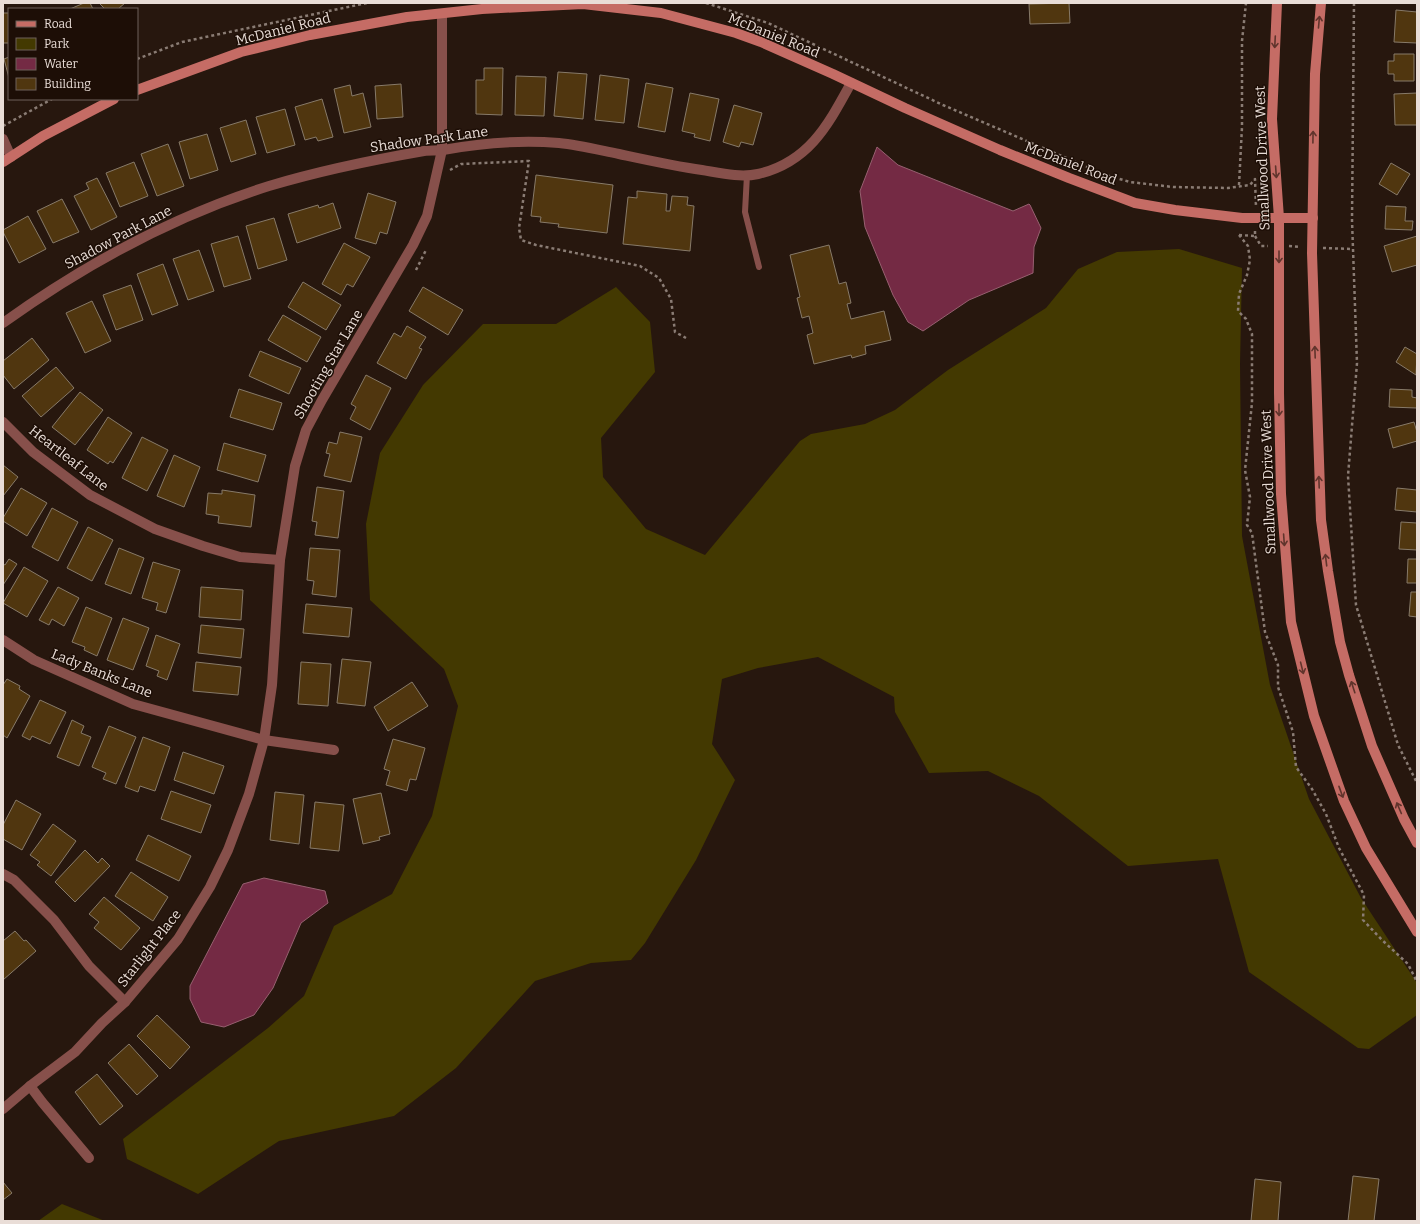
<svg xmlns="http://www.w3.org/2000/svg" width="1420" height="1224" viewBox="0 0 1420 1224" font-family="Bitter,serif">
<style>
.green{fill:#433901}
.water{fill:#742a44;stroke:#976070}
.building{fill:#50360f;stroke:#877a69}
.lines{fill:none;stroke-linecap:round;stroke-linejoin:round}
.path{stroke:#8a7c74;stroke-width:2.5;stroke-dasharray:3 3;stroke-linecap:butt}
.lane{stroke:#87504b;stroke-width:6}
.street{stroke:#87504b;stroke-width:10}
.secondary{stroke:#c56c65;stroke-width:10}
.oneway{stroke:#60342c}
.labels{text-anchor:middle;stroke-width:3;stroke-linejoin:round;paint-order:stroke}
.street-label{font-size:14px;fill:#e9ddd7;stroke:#1d0e06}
</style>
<rect width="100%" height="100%" fill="#27170e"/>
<g class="green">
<polygon points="1179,249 1242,268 1240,364 1242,536 1270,685 1309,799 1361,898 1417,983 1417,1015 1369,1049 1358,1048 1249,972 1218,859 1128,866 1039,796 988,771 929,773 895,712 894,697 818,657 758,668 722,679 712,744 735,780 696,860 645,943 631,960 591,963 535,981 456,1068 394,1116 279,1141 198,1194 127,1159 123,1139 268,1028 304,996 334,926 392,894 432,816 458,706 444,669 370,600 366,524 380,453 423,385 483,324 556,324 616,287 650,322 655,372 601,438 603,477 646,529 705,555 800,441 811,434 865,424 895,410 948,370 1046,308 1078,269 1117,252"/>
<polygon points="62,1204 105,1221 38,1221"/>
</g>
<g class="water">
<polygon points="877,147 898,165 1013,211 1029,204 1030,205 1041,228 1034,247 1033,273 969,300 923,331 908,322 893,295 865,227 860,191"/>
<polygon points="264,878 325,891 328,903 301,923 273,988 254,1015 224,1027 201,1022 190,999 190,986 243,884"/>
</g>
<g class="building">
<polygon points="84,3 90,3 93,9 70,9"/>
<polygon points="99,3 125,3 118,9 105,9"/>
<polygon points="1069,3 1070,23 1030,24 1029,4"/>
<polygon points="1396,10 1417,12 1417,43 1394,42"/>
<rect x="3" y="13" width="6" height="30"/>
<polygon points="1394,54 1414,54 1414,81 1394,81 1394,74 1388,74 1388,61 1394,61"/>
<polygon points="9,57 9,78 4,59"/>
<polygon points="484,68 503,68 502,115 476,114 476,80 484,80"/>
<polygon points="558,72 587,74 583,119 554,116"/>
<polygon points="600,75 629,79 624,123 595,120"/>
<polygon points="516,76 546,77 544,116 515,115"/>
<polygon points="646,83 673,88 665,132 638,127"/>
<polygon points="401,84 403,117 377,119 375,86"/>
<polygon points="350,85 352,96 363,93 371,127 344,133 334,89"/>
<polygon points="690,93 719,99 710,141 694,137 695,134 682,131"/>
<polygon points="1417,93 1417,125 1395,125 1394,94"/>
<polygon points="322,99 333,137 318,141 316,137 305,140 295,107"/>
<polygon points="734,105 762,113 753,145 741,142 739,147 723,142"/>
<polygon points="285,109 295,145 267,153 256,117"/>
<polygon points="246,120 256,154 231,162 220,128"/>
<polygon points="207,134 218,170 190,179 179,142"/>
<polygon points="168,144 184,186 157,196 141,154"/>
<polygon points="134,162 148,196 120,207 106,173"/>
<polygon points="1391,163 1410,174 1397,195 1379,184"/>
<polygon points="536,175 613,185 607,233 558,227 559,224 540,222 541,217 531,216"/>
<polygon points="97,178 117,217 91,230 74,196 89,189 86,183"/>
<polygon points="637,191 667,194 666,211 670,211 672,196 688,197 687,205 694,206 690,251 623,244 628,197 637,198"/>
<polygon points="368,193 396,202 387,234 380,232 376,244 355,238"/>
<polygon points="62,199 79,232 53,243 37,211"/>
<polygon points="333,203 341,228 297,243 288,214 318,205 319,208"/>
<polygon points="1386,206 1406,207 1405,221 1413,221 1412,230 1385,229"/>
<polygon points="28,216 46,249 19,263 3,232 3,230"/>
<polygon points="274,218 287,260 258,269 246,226"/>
<polygon points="238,236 251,279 224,287 211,244"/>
<polygon points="1417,236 1417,265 1392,272 1384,246"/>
<polygon points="344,243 370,257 353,287 347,284 341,295 322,284"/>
<polygon points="829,245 839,284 846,282 851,303 847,304 851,319 884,311 891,340 865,346 866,354 852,358 851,355 814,364 807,335 813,333 809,316 802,318 797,298 800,297 790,255"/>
<polygon points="199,250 214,291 188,300 173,259"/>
<polygon points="163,264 178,305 152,315 137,274"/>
<polygon points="303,282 341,305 326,330 288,307"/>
<polygon points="131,285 143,320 116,330 103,295"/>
<polygon points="423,287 463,310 448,335 409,311"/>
<polygon points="92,301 111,341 85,353 66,313"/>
<polygon points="283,315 321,337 307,362 268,340"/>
<polygon points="407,326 426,337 419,348 422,349 406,379 377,363 394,333 401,337"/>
<polygon points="32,338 49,360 14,389 3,375 3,361"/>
<polygon points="1405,347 1417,354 1416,375 1396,362"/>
<polygon points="260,351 301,368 289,394 249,376"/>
<polygon points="56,367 74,388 41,417 22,396"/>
<polygon points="366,375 391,388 370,430 350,419 356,407 351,404"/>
<polygon points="239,389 282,403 273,430 230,417"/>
<polygon points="1390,389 1412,390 1412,397 1417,398 1417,408 1389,407"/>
<polygon points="80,392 103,410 75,445 52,427"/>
<polygon points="108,417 132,433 113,463 110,461 108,464 87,450"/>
<polygon points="1414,422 1417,432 1417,441 1393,448 1388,429"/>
<polygon points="340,432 362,437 351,482 324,476 330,454 326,453 329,442 337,444"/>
<polygon points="142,437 168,450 147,491 122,478"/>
<polygon points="224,443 266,455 258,482 217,470"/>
<polygon points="174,455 200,467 184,507 157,496"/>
<polygon points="3,465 18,477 3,496"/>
<polygon points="317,487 344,491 338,538 315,535 317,522 312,521"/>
<polygon points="21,488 47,503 27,536 3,521 3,518"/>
<polygon points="1397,488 1417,490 1417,512 1395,510"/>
<polygon points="222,490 255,495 251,527 218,523 219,516 206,514 208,493 222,494"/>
<polygon points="52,508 78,522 58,561 32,547"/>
<polygon points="1401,522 1417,523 1417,550 1399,549"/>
<polygon points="88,527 113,540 92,581 67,568"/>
<polygon points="119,548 144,558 131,594 105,584"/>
<polygon points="310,548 340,550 336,597 312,594 314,581 307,580"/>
<polygon points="9,559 17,564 3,585 3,564 5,565"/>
<polygon points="1408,559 1417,559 1417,583 1407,583"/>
<polygon points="153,562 180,570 166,613 156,610 158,603 142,598"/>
<polygon points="24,567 48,581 27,617 3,603"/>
<polygon points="58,587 79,598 64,626 52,619 49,625 39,620"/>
<polygon points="201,587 243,590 241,620 199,617"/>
<polygon points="1411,592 1417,592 1417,617 1409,616"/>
<polygon points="306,604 352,608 349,637 303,633"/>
<polygon points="86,607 112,618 97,656 84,650 85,647 72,642"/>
<polygon points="123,618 149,628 133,670 107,660"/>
<polygon points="201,625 244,629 241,658 198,653"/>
<polygon points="156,635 180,644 167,680 157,676 159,671 146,666"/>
<polygon points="342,659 371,662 365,706 337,703"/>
<polygon points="196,662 241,667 238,695 193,691"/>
<polygon points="301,662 331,664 328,706 298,704"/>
<polygon points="7,679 20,686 19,689 30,696 7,738 3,735 3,685"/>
<polygon points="412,682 428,706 388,731 374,707"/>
<polygon points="40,700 66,712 50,744 32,736 30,740 22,736"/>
<polygon points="72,720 84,726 81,733 91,737 79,766 57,757"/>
<polygon points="109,726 136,737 116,784 103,779 106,773 92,767"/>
<polygon points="143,737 170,747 155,791 140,786 138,792 125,787"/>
<polygon points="393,739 425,748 416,780 410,779 407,791 386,785 390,771 384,769"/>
<polygon points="183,752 224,766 214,794 174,780"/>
<polygon points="171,791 211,805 201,833 161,819"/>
<polygon points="275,792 304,795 299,844 270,840"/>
<polygon points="381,793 390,834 379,837 380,840 363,844 353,799"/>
<polygon points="16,800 41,814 22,850 3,839 3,825"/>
<polygon points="315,802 344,805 339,851 310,848"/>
<polygon points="53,824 76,841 51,876 37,865 40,862 30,855"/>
<polygon points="148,835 191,856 179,881 136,860"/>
<polygon points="85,850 98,863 102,858 110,866 75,902 55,882"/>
<polygon points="131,872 168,897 153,921 115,896"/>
<polygon points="104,897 140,928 121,950 94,928 99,922 89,914"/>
<polygon points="15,931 24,941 26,940 36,951 3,980 3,941"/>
<polygon points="157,1015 190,1047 170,1069 137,1036"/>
<polygon points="129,1044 158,1076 137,1095 108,1063"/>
<polygon points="97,1074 123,1106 100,1125 75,1092"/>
<polygon points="1353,1176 1379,1179 1374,1221 1348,1221"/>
<polygon points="1255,1179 1281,1182 1278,1221 1251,1221"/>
<polygon points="3,1182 12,1193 3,1200"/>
</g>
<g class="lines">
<g class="path">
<polyline points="706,3 768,23 943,105 1106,175 1130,182 1173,187 1228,188 1250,185 1255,179 1256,207"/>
<polyline points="1354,3 1352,220 1357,363 1348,476 1356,605 1398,745 1417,783"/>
<polyline points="137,59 182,42 367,3"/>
<polyline points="3,126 52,99"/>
<polyline points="450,170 461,164 529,161 519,228 521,240 536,245 640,266 659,278 671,299 675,332 686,338"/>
<polyline points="1239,185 1242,127 1242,41 1246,3"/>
<polyline points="1239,235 1248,246 1250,260 1247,275 1239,294 1238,311 1246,319 1252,334 1252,403 1245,470 1250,497 1247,525 1252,533 1265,632 1278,665 1278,687 1293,732 1296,767 1312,789 1326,814 1339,848 1364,895 1363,920 1382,940 1408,964 1417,982"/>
<polyline points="1239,235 1255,236 1255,230"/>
<polyline points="1255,236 1261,246 1268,246"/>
<polyline points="1289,246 1300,247"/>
<polyline points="1323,248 1353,249"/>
<polyline points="416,270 426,250"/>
</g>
<polyline class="lane" points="747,175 745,212 759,267"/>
<g class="street">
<polyline points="3,139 11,157"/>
<path d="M3,323C84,265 173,216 269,186C319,171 372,160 424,151C430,150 437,151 443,150C481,143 521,140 559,143C579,145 599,150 619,154C647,160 674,166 702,170C720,173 740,178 758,174C809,162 828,125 851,83"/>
<polyline points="3,422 33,452 90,495 155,529 203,546 240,557 280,560"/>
<polyline points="3,640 34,660 133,704 264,740 334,750"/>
<polyline points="3,874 14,880 54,920 89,966 125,1002"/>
<polyline points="30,1086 42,1102 89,1158"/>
<polyline points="3,1109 30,1086 75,1052 102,1023 125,1002 178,939 210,887 228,850 249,794 264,740 272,685 280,560 295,466 306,430 322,400 413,245 427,216 442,150 442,14"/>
</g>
<g class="secondary">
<polyline points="1277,3 1272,119 1279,218 1279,393 1281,494 1291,622 1314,716 1344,801 1366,848 1417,932"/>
<polyline points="1321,3 1315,74 1312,253 1321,520 1328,571 1340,642 1349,675 1372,746 1404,819 1417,843"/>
<polyline points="137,90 241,52 310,35 407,17 482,9 583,4 661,13 736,33 761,42 833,74 905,108 1000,150 1069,178 1135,203 1175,210 1242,218 1313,218"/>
<polyline points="3,162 43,136 114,99"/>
</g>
</g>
<defs><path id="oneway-shaft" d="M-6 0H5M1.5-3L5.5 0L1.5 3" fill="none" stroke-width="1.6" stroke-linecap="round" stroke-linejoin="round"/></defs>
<g class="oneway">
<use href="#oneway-shaft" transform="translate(1319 22) rotate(-85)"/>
<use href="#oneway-shaft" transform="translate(1275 42) rotate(93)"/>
<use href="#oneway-shaft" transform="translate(1313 137) rotate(-89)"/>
<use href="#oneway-shaft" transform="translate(1276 172) rotate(86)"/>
<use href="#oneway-shaft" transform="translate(1279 257) rotate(90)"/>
<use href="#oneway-shaft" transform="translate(1315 352) rotate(-92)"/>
<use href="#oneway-shaft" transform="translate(1279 410) rotate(89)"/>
<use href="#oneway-shaft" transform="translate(1319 482) rotate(-92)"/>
<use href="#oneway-shaft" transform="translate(1284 540) rotate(86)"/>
<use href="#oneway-shaft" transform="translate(1326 560) rotate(-97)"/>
<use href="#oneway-shaft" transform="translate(1302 668) rotate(76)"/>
<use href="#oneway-shaft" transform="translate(1353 687) rotate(-108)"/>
<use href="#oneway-shaft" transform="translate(1341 792) rotate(70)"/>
<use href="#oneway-shaft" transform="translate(1399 808) rotate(-113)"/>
</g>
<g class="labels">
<g class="street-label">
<text transform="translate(283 29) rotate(-14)" y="5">McDaniel Road</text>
<text transform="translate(774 35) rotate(22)" y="5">McDaniel Road</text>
<text transform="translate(429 139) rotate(-8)" y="5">Shadow Park Lane</text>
<text transform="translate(1262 158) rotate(-92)" y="5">Smallwood Drive West</text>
<text transform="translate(1071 163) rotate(21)" y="5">McDaniel Road</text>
<text transform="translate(118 237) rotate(-28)" y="5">Shadow Park Lane</text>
<text transform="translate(328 364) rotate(-60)" y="5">Shooting Star Lane</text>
<text transform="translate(69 458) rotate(38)" y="5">Heartleaf Lane</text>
<text transform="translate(1268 482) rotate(-92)" y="5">Smallwood Drive West</text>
<text transform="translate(102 673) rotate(22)" y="5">Lady Banks Lane</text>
<text transform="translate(149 948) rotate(-52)" y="5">Starlight Place</text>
</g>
</g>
<rect width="1420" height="1224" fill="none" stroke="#e9ddd7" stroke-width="8"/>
<rect x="8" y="8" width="130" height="92" fill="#1d0e06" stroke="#6f615a"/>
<rect x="16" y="21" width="20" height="6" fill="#c56c65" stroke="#6f615a"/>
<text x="44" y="28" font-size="12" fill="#e9ddd7">Road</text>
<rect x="16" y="38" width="20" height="12" fill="#433901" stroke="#6f615a"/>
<text x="44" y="48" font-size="12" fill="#e9ddd7">Park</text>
<rect x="16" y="58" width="20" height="12" fill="#742a44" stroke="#6f615a"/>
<text x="44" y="68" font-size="12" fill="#e9ddd7">Water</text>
<rect x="16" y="78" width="20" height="12" fill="#50360f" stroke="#6f615a"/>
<text x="44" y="88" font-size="12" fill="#e9ddd7">Building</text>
</svg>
